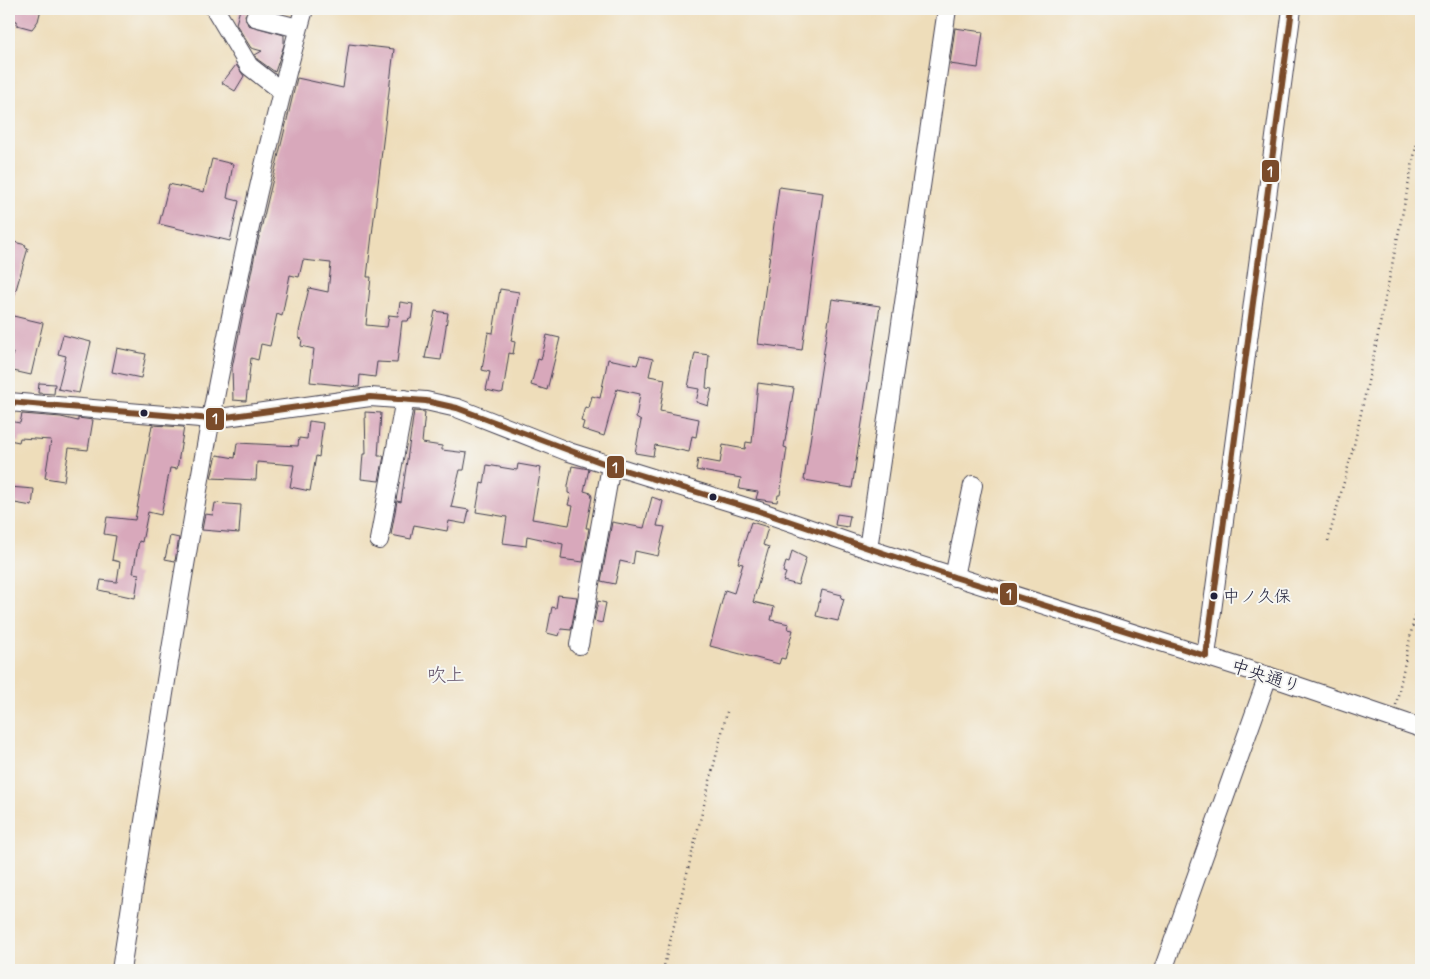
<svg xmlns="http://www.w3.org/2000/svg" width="1430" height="979" viewBox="0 0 1430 979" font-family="Mynerve,'Klee One',sans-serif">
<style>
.building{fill:#d8a8bb}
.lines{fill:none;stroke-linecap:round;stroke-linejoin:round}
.minor-casing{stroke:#413e4e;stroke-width:20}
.path{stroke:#413e4e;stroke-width:2.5;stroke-dasharray:1 4;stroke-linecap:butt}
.minor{stroke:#fff;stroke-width:18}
.bus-1-casing{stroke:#f6f6f2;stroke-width:10}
.bus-1{stroke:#7a4b2a;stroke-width:6}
.bus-dot{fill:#22223b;stroke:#f6f6f2;stroke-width:2}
.labels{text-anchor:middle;stroke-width:4;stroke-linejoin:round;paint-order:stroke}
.bus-label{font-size:17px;fill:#22223b;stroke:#f6f6f2;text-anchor:start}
.street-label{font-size:18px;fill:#22223b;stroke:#f6f6f2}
.neighbourhood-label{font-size:19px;fill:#625168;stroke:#f6f6f2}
.line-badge{stroke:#f6f6f2;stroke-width:2}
.badge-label{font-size:14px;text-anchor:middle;font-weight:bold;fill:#fff}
</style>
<rect width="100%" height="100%" fill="#f6f6f2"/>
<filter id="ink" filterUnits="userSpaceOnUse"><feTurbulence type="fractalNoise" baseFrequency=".02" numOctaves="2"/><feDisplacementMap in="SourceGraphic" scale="10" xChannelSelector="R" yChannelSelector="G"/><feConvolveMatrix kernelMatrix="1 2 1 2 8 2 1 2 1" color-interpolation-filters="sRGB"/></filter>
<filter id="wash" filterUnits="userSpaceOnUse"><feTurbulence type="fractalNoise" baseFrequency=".0096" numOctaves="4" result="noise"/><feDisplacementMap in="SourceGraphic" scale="20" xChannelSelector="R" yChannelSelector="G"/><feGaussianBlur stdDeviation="1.12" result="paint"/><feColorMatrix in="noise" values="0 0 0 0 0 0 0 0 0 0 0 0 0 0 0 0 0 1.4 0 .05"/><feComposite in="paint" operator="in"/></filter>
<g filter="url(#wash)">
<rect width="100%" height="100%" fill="#eeddba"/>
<g id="blocks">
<g class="building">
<polygon points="9,9 41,9 38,21 32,29 17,25 17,21 9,19"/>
<polygon points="240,9 249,9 245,15 248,25 284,35 284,45 275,72 257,59 255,55 262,51 251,48 236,24"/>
<polygon points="955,28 983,32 978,68 950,64"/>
<polygon points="349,44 394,49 367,277 371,277 366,325 387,327 389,315 398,316 400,302 413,304 411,319 409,318 408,321 402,321 397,363 377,362 375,377 360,375 359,387 310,382 314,349 301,346 302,339 299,338 299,332 309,288 328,292 331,263 303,260 299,277 290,275 282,316 277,314 270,346 261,344 258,360 251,358 246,401 233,400 232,368 255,254 297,78 343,88"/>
<polygon points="236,65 244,76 235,91 222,83"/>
<polygon points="212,159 233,164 227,198 239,201 230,241 159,224 169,184 204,192"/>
<polygon points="779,187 823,193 802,350 758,344"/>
<polygon points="14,242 26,245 25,247 28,248 13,300 9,300 9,263"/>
<polygon points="500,289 519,292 512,336 511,341 515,342 513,354 509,353 503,392 500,393 486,390 490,372 482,370 488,332 493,333"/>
<polygon points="832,299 880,306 852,488 804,480"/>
<polygon points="435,311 448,313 441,360 425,358"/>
<polygon points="9,315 43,323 31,375 9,370 13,353 9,353"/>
<polygon points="63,335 91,342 79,393 58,389 66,356 58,354"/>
<polygon points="547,335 560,338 547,390 531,385 538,359 541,360"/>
<polygon points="117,348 146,354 141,378 112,372"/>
<polygon points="695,353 709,355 706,388 712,389 708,406 696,402 699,389 688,387"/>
<polygon points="640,356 653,359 649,376 665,379 660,411 699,419 696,437 692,436 689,452 655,445 653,456 635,453 641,421 636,418 640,394 617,389 604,436 582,429 584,422 581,421 585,407 589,408 592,396 600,398 608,359 637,365"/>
<polygon points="39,383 55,384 54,394 38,393"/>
<polygon points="758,383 794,388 784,447 787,448 780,495 778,495 777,502 756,499 758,492 739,489 741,478 696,470 698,459 720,463 723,445 745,449 746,442 752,443"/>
<polygon points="414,411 425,412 422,443 442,446 442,450 467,453 464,470 460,470 451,507 469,510 466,524 449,521 447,531 414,525 411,539 391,535 397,501 401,502"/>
<polygon points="365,412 381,413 378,456 384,456 379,481 361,479 363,454 366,454"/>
<polygon points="22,414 61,417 78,421 78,418 93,420 88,450 69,448 64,481 45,478 51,440 20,438 19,442 9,440 9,421 20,423"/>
<polygon points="309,421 323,423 319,457 316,456 310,491 290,487 294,465 257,462 256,480 211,478 217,455 235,458 237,443 298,446 299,438 307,439"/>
<polygon points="152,425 184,427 177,469 170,468 161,515 148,512 142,542 139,541 133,573 139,574 135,598 99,590 101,580 117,582 120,562 112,560 116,536 104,534 107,517 135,520"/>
<polygon points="518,464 541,468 532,519 569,525 573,506 568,505 571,494 568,493 568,486 572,466 589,469 584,491 591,493 592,497 586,528 589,528 583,562 561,559 563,544 527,536 526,546 503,543 507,517 476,512 481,483 484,484 487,465 517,470"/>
<polygon points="9,487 34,489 32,506 9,502"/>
<polygon points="652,497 663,501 657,526 665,527 658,556 635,551 633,564 620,561 615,584 601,581 612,522 644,528"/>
<polygon points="215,503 241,505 239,533 202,530 205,514 213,515"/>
<polygon points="837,514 850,516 848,527 835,525"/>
<polygon points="751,522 768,527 763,545 769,547 753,602 774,607 771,620 789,624 788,629 793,630 785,659 781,658 779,664 710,646 725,590 734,593 743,564 738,563"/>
<polygon points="170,536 179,538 175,561 165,559"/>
<polygon points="792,551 806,558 798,585 783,581 786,573 783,572 786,562 789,563"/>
<polygon points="822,590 842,595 841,598 844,599 838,621 816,616"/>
<polygon points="558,595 577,597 571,630 561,629 559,636 547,633 552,607 556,608"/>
<polygon points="598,601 606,603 602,623 594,621"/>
</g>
</g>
</g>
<g filter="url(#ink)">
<use href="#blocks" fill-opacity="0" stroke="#413e4e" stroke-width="1"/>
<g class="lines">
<g class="minor-casing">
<g id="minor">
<polyline points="215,9 249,66 281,91"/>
<polyline points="255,17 298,28"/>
<polyline points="9,402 212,419 370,397 426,401 457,408 569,452 756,510 868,549 1268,676 1421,728"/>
<polyline points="379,540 405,399"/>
<polyline points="868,549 947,9"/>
<polyline points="954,577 973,485"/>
<polyline points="579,645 611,466"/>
<polyline points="1206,656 1292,9"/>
<path d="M121,970C171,649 217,322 304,9"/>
<polyline points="1163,970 1268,676"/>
</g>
</g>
<g class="path">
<polyline points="1328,541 1354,445 1373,359 1421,122"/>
<polyline points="1396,705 1421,585"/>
<polyline points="663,970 728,708"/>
</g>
<use href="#minor" class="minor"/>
<g class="bus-1-casing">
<g id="bus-1">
<polyline points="9,402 212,419 370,397 426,401 457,408 611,466 756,510 954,577 1206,656"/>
<polyline points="1206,656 1292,9"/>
</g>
</g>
<use href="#bus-1" class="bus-1"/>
</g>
</g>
<g class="bus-dot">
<circle cx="144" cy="413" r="4.5"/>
<circle cx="713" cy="497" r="4.5"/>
<circle cx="1214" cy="596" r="4.5"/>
</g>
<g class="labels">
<g class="bus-label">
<text x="1223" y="602">中ノ久保</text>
</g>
<g class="street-label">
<text transform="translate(1266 676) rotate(18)" y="6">中央通り</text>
</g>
<g class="neighbourhood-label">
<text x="446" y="681">吹上</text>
</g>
</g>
<g class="line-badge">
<rect x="1261" y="159" width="19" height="24" rx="5" fill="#7a4b2a"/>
<rect x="205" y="407" width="20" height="24" rx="5" fill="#7a4b2a"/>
<rect x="606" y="455" width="19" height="24" rx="5" fill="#7a4b2a"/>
<rect x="999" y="582" width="19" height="24" rx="5" fill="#7a4b2a"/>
</g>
<g class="badge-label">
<text x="1270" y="176">1</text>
<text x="215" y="423">1</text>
<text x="615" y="472">1</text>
<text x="1009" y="599">1</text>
</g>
<rect width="1430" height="979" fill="none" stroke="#f6f6f2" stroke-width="30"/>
</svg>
